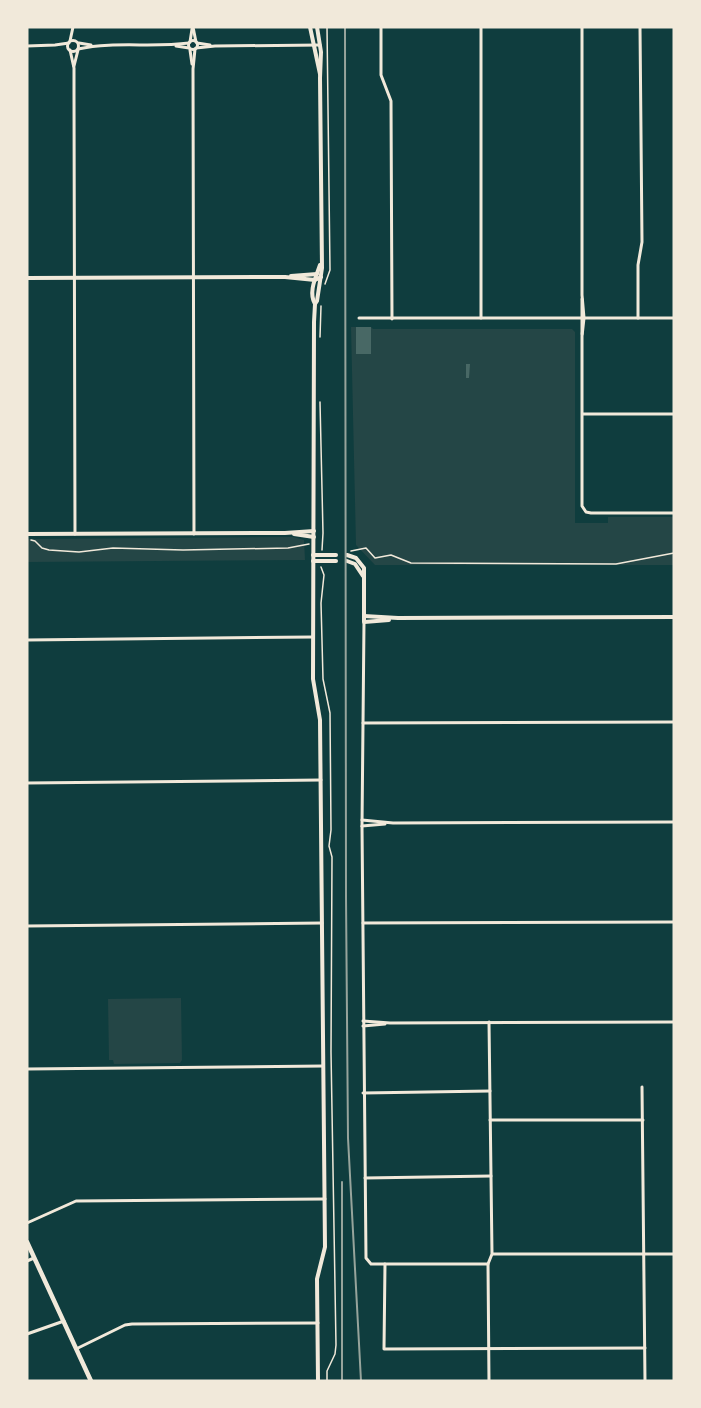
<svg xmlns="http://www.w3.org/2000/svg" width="701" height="1408" viewBox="0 0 701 1408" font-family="'Space Grotesk',sans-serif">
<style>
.green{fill:#244646}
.building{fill:#486865}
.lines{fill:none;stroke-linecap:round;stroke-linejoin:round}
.path{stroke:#f1e9da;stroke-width:1.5}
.minor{stroke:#f1e9da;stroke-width:3}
.tertiary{stroke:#f1e9da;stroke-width:4}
.secondary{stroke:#f1e9da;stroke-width:4.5}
.rail{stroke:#97a49c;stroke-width:2}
</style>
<rect width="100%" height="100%" fill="#0f3d3e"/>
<g class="green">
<polygon points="351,327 371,327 373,329 572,329 575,332 575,523 608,523 608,517 674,517 674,565 375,565 356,545"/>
<polygon points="293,537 304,540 305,560 27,562 27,539"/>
<polygon points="181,998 182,1060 180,1063 114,1064 113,1060 109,1060 108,999"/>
</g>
<g class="building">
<rect x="356" y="327" width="15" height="27"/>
<polygon points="466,364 470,364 469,378 466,378"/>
</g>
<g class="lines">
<g class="path">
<polyline points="325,284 330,270 327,27"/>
<polyline points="320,337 321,306"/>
<polyline points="320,402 323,533 322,550"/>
<polyline points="31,540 35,541 42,548 49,550 79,552 113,548 183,550 288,548 309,544"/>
<polyline points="351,551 366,548 375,558 391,555 411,563 616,564 674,553"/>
<polyline points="321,567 324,575 321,603 323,679 330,713 331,830 329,846 332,857 331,1052 336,1345 335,1354 327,1371 327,1381"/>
</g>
<g class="minor">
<polyline points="193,27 196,42"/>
<polyline points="381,27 381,75 391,101 392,319"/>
<polyline points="582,27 582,295 584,318 582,336 582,506 586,512 591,513 674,513"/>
<circle cx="73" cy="46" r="5.5"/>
<circle cx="193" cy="45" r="4.5"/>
<polyline points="70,41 73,27"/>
<polyline points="190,42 192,29"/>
<polyline points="79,43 91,45"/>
<polyline points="197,43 210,45"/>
<polyline points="27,46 55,45 69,43"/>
<polyline points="176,46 189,48"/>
<polyline points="196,48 215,46 320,45"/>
<path d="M78,49C115,41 152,48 189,43"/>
<polyline points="70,50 74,68 74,95 75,534"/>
<polyline points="190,50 192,64"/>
<polyline points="74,66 78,50"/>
<polyline points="582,299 582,334"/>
<polyline points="359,318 674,318"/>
<polyline points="481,318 481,27"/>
<polyline points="638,318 638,265 642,242 640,27"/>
<polyline points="583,414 674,414"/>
<polyline points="194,534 193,69 195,49"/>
<polyline points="364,622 362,826 366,1258 371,1264 488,1264"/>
<polyline points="27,640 313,637"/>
<polyline points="363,723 674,722"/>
<polyline points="27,783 321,780"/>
<polyline points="362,820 393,823 674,822"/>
<polyline points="362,826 385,824"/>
<polyline points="363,923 674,922"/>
<polyline points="27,926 322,923"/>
<polyline points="363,1021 390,1023 674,1022"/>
<polyline points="489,1022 492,1254 488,1264 489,1381"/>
<polyline points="363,1026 385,1024"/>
<polyline points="27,1069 323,1066"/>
<polyline points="642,1087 645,1381"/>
<polyline points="363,1093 490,1091"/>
<polyline points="490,1120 643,1120"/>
<polyline points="365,1178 491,1176"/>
<polyline points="27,1223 76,1201 325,1199"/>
<polyline points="493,1254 674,1254"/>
<polyline points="27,1261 34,1258"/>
<polyline points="385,1264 384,1349 645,1348"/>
<polyline points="27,1334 64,1321"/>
<polyline points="76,1349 125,1325 132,1324 318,1323"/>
</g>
<g class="tertiary">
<polyline points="310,27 320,74"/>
<polyline points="317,27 321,52 320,78 322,268 317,301 315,304 314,322 313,679 320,720 325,1247 317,1279 318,1381"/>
<polyline points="291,276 317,274"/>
<polyline points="27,278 285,277 315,280 321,277"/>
<path d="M315,304C308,292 316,277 320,265"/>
<polyline points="27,534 285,533 314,531"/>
<polyline points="294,534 314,537"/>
<polyline points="313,555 336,555"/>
<polyline points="347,555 356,558 364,568 364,622 389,620"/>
<polyline points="313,561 336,561"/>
<polyline points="347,561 355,564 363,576"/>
<polyline points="364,616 398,618 674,617"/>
</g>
<polyline class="secondary" points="27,1242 91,1381"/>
<g class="rail">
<polyline points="345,27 346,897 348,1138 361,1381"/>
<polyline points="342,1182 342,1381"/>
</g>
</g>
<rect width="701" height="1408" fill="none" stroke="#f1e9da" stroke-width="57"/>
</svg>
